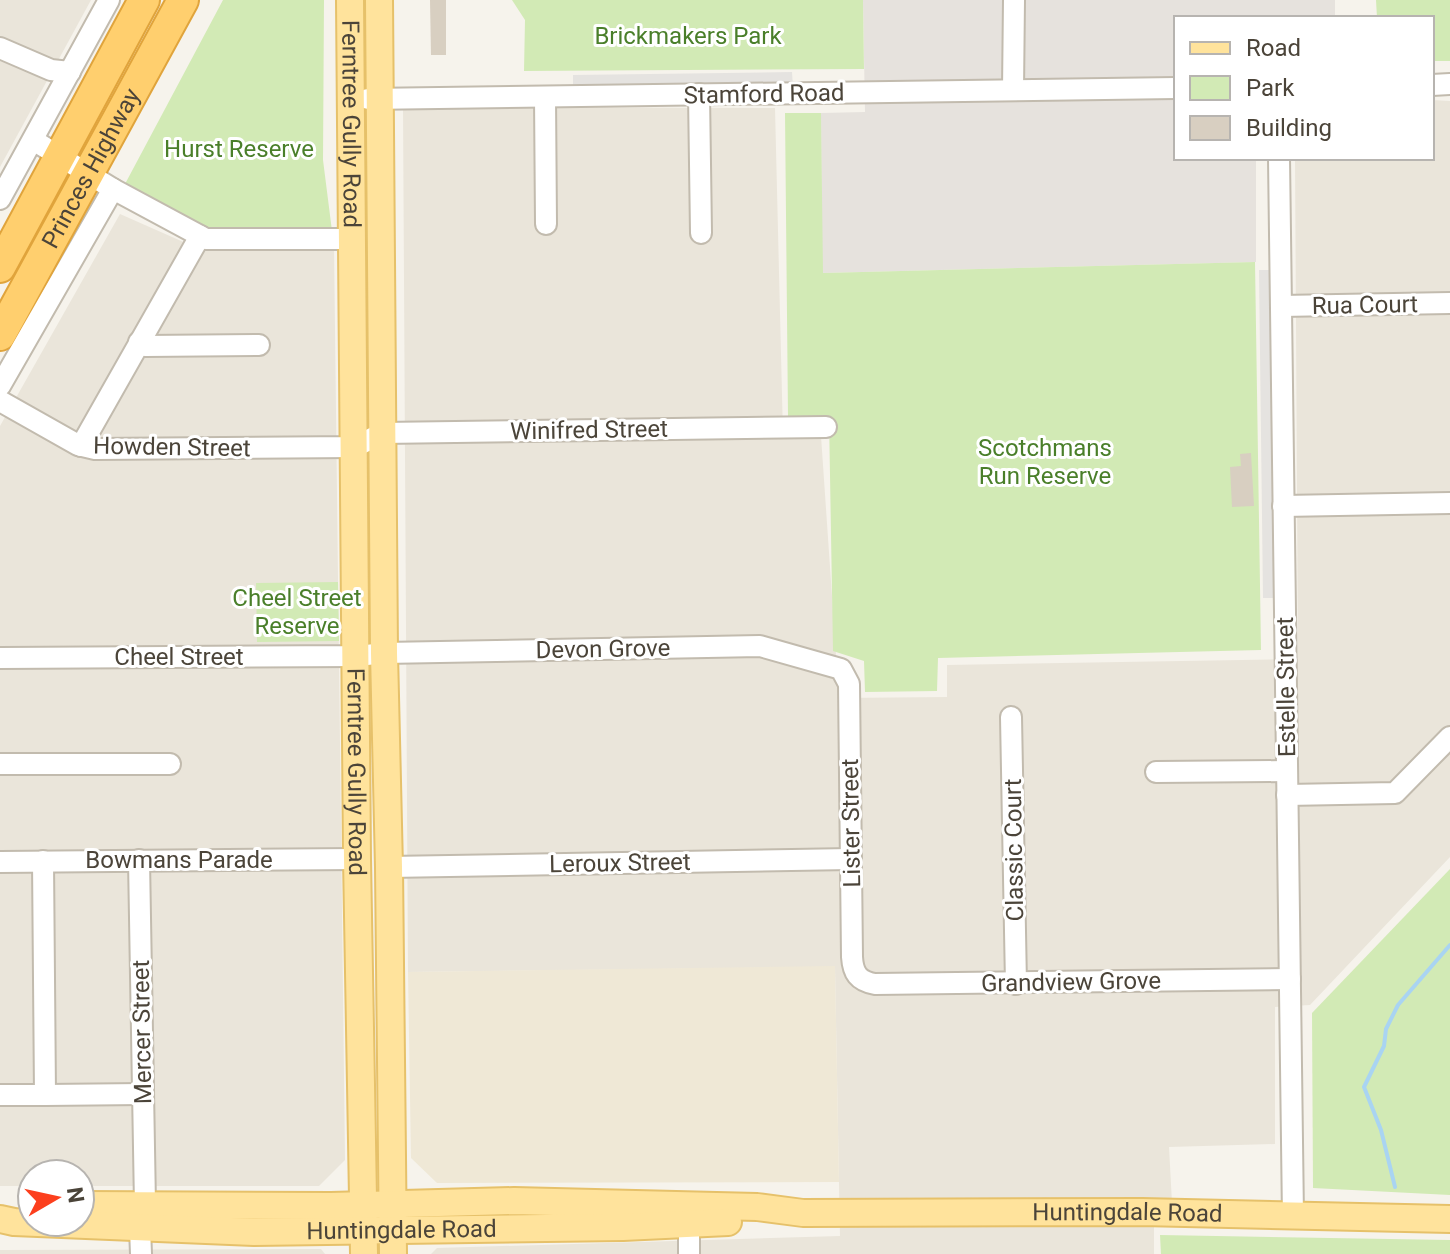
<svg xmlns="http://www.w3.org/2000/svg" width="1450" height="1254" viewBox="0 0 1450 1254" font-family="Roboto,sans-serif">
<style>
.residential{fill:#eae5da}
.industrial{fill:#e6e2dd}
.education{fill:#efe8d6}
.green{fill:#d2eab5}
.parking{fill:#e5e3e0}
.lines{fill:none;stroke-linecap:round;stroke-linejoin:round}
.stream{stroke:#a9d4f2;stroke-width:4}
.building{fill:#d8cfc1}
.minor-casing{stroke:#c2bbae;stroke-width:24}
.major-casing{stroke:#e6c16a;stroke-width:30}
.highway-casing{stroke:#e0a43c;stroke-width:34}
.minor{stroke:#fff;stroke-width:20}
.major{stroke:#ffe39c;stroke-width:26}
.highway{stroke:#ffcf6e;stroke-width:30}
.labels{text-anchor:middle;stroke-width:6;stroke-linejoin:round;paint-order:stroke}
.park-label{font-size:24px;fill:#4a7f2a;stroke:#fff}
.street-label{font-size:24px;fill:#4b4439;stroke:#fff}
</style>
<rect width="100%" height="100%" fill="#f6f3ec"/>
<g class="residential">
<polygon points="0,0 91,0 0,167"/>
<polygon points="1432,100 1450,101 1450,857 1310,1005 1275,1007 1275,1144 1169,1147 1172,1203 1154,1202 1154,1254 431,1254 437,1248 840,1236 835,967 408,972 403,107 775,108 783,436 821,436 839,698 947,697 947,665 1298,659 1295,158 1432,158"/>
<polygon points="120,214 197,248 334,245 345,1160 319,1186 80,1186 80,1174 32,1174 32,1186 0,1186 0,426"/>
<polygon points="321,1249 325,1254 0,1254 0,1250"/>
</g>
<polygon class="industrial" points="863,0 1335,0 1335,18 1176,18 1176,158 1256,158 1256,262 822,273 821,113 865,112"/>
<polygon class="education" points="835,966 839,1182 437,1183 411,1158 408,972"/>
<g class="green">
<polygon points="223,0 324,0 323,160 332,231 207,232 125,184"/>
<polygon points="512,0 863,0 864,69 524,71 525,20"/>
<polygon points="1376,0 1450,0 1450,61 1432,61 1432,18 1377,18"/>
<polygon points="785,113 821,113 823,273 1255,262 1261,650 938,658 937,691 865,692 864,661 833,651 829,416 788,416"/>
<polygon points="338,582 339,641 257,642 256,583"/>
<polygon points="1450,869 1450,1195 1313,1188 1312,1013"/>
<polygon points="1160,1235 1450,1240 1450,1254 1161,1254"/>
</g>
<g class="parking">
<polygon points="792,72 793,87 573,90 573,75"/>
<polygon points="1259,270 1273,270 1278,598 1263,598"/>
</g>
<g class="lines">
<polyline class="stream" points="1395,1187 1381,1130 1364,1087 1384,1046 1386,1029 1398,1005 1450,945"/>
</g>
<g class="building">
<polygon points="430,0 446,0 446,55 431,55"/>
<polygon points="1251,453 1254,506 1232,507 1230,467 1241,466 1240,454"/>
</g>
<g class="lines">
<g class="minor-casing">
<g id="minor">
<polyline points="0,48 51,70 70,72"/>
<polyline points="1432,85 1450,84"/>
<polyline points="1013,90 1014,0"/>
<polyline points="699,94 701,233"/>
<polyline points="545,97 546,224"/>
<polyline points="368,99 1176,88"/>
<polyline points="33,140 113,189 206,239 353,239"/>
<polyline points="1279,158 1293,1217"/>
<polyline points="0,199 109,0"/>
<polyline points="1281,306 1450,303"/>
<polyline points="139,342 145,346 259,345"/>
<polyline points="0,386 113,189"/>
<polyline points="0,401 78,445 95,449 355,447 382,433 826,427"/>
<polyline points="81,446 200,236"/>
<polyline points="1283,506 1450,503"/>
<path d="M0,658L358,656L384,653L760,646L841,669L849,684L852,957C853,973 858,981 875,984L1290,979"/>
<polyline points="1011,717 1016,984"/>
<polyline points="0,764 170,764"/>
<polyline points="1156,772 1287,771"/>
<polyline points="1287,795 1395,793 1450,737"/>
<polyline points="139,860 145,1205"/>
<polyline points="0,862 357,859"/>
<polyline points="389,867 851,859"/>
<polyline points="0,1095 45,1095 43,861"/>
<polyline points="45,1095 143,1094"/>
<polyline points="140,1228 141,1254"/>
<polyline points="689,1254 689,1210"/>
</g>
</g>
<g class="major-casing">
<g id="major">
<path id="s1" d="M350,0L357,859L364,1254"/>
<polyline points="379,0 384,653 389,867 393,1254"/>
<path id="s2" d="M80,1205L331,1206L514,1201L757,1207L803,1213L1142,1212L1450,1219"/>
<path id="s3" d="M0,1219L14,1222L254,1232L623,1227L728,1222"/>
</g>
</g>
<g class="highway-casing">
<g id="highway">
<polyline points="0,267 144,0"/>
<path id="s4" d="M0,335L183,0"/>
</g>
</g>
<use href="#minor" class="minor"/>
<use href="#major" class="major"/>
<use href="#highway" class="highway"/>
</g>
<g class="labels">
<g class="park-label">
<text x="688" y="44">Brickmakers Park</text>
<text x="239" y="157">Hurst Reserve</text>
<text x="1045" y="456">Scotchmans<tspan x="1045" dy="28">Run Reserve</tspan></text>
<text x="297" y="606">Cheel Street<tspan x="297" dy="28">Reserve</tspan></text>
</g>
<g class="street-label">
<text transform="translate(764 94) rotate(-1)" y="8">Stamford Road</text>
<text dy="8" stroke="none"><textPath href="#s1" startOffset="124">Ferntree Gully Road</textPath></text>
<text dy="8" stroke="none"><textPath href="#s4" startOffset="190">Princes Highway</textPath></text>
<text transform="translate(1365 305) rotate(-1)" y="8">Rua Court</text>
<text transform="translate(589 430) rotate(-1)" y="8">Winifred Street</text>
<text transform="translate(172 447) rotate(1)" y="8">Howden Street</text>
<text transform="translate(603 649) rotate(-1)" y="8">Devon Grove</text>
<text x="179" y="665">Cheel Street</text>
<text transform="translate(1286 687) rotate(-91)" y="8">Estelle Street</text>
<text dy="8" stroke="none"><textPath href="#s1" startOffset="772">Ferntree Gully Road</textPath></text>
<text transform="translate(851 823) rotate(-91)" y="8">Lister Street</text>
<text transform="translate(1014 850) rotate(-91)" y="8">Classic Court</text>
<text x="179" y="868">Bowmans Parade</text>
<text transform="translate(620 863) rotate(-1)" y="8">Leroux Street</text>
<text transform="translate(1071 982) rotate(-1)" y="8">Grandview Grove</text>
<text transform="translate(142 1032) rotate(-91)" y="8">Mercer Street</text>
<text dy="8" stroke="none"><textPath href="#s2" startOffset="1048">Huntingdale Road</textPath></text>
<text dy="8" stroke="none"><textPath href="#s3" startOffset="402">Huntingdale Road</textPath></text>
</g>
</g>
<rect x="1174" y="16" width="260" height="144" fill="#ffffff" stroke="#b7b4b0" stroke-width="2"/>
<rect x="1190" y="42" width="40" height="12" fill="#ffe39c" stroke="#b7b4b0" stroke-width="2"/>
<text x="1246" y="56" font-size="24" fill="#4b4439">Road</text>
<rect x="1190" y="76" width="40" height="24" fill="#d2eab5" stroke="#b7b4b0" stroke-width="2"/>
<text x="1246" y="96" font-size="24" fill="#4b4439">Park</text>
<rect x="1190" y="116" width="40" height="24" fill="#d8cfc1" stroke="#b7b4b0" stroke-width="2"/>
<text x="1246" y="136" font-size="24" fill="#4b4439">Building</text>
<g transform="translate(56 1198) rotate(81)"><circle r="38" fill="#ffffff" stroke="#b7b4b0" stroke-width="2"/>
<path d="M0-6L14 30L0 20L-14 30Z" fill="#fc3f1d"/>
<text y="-12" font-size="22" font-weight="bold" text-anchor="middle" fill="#4b4439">N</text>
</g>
</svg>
